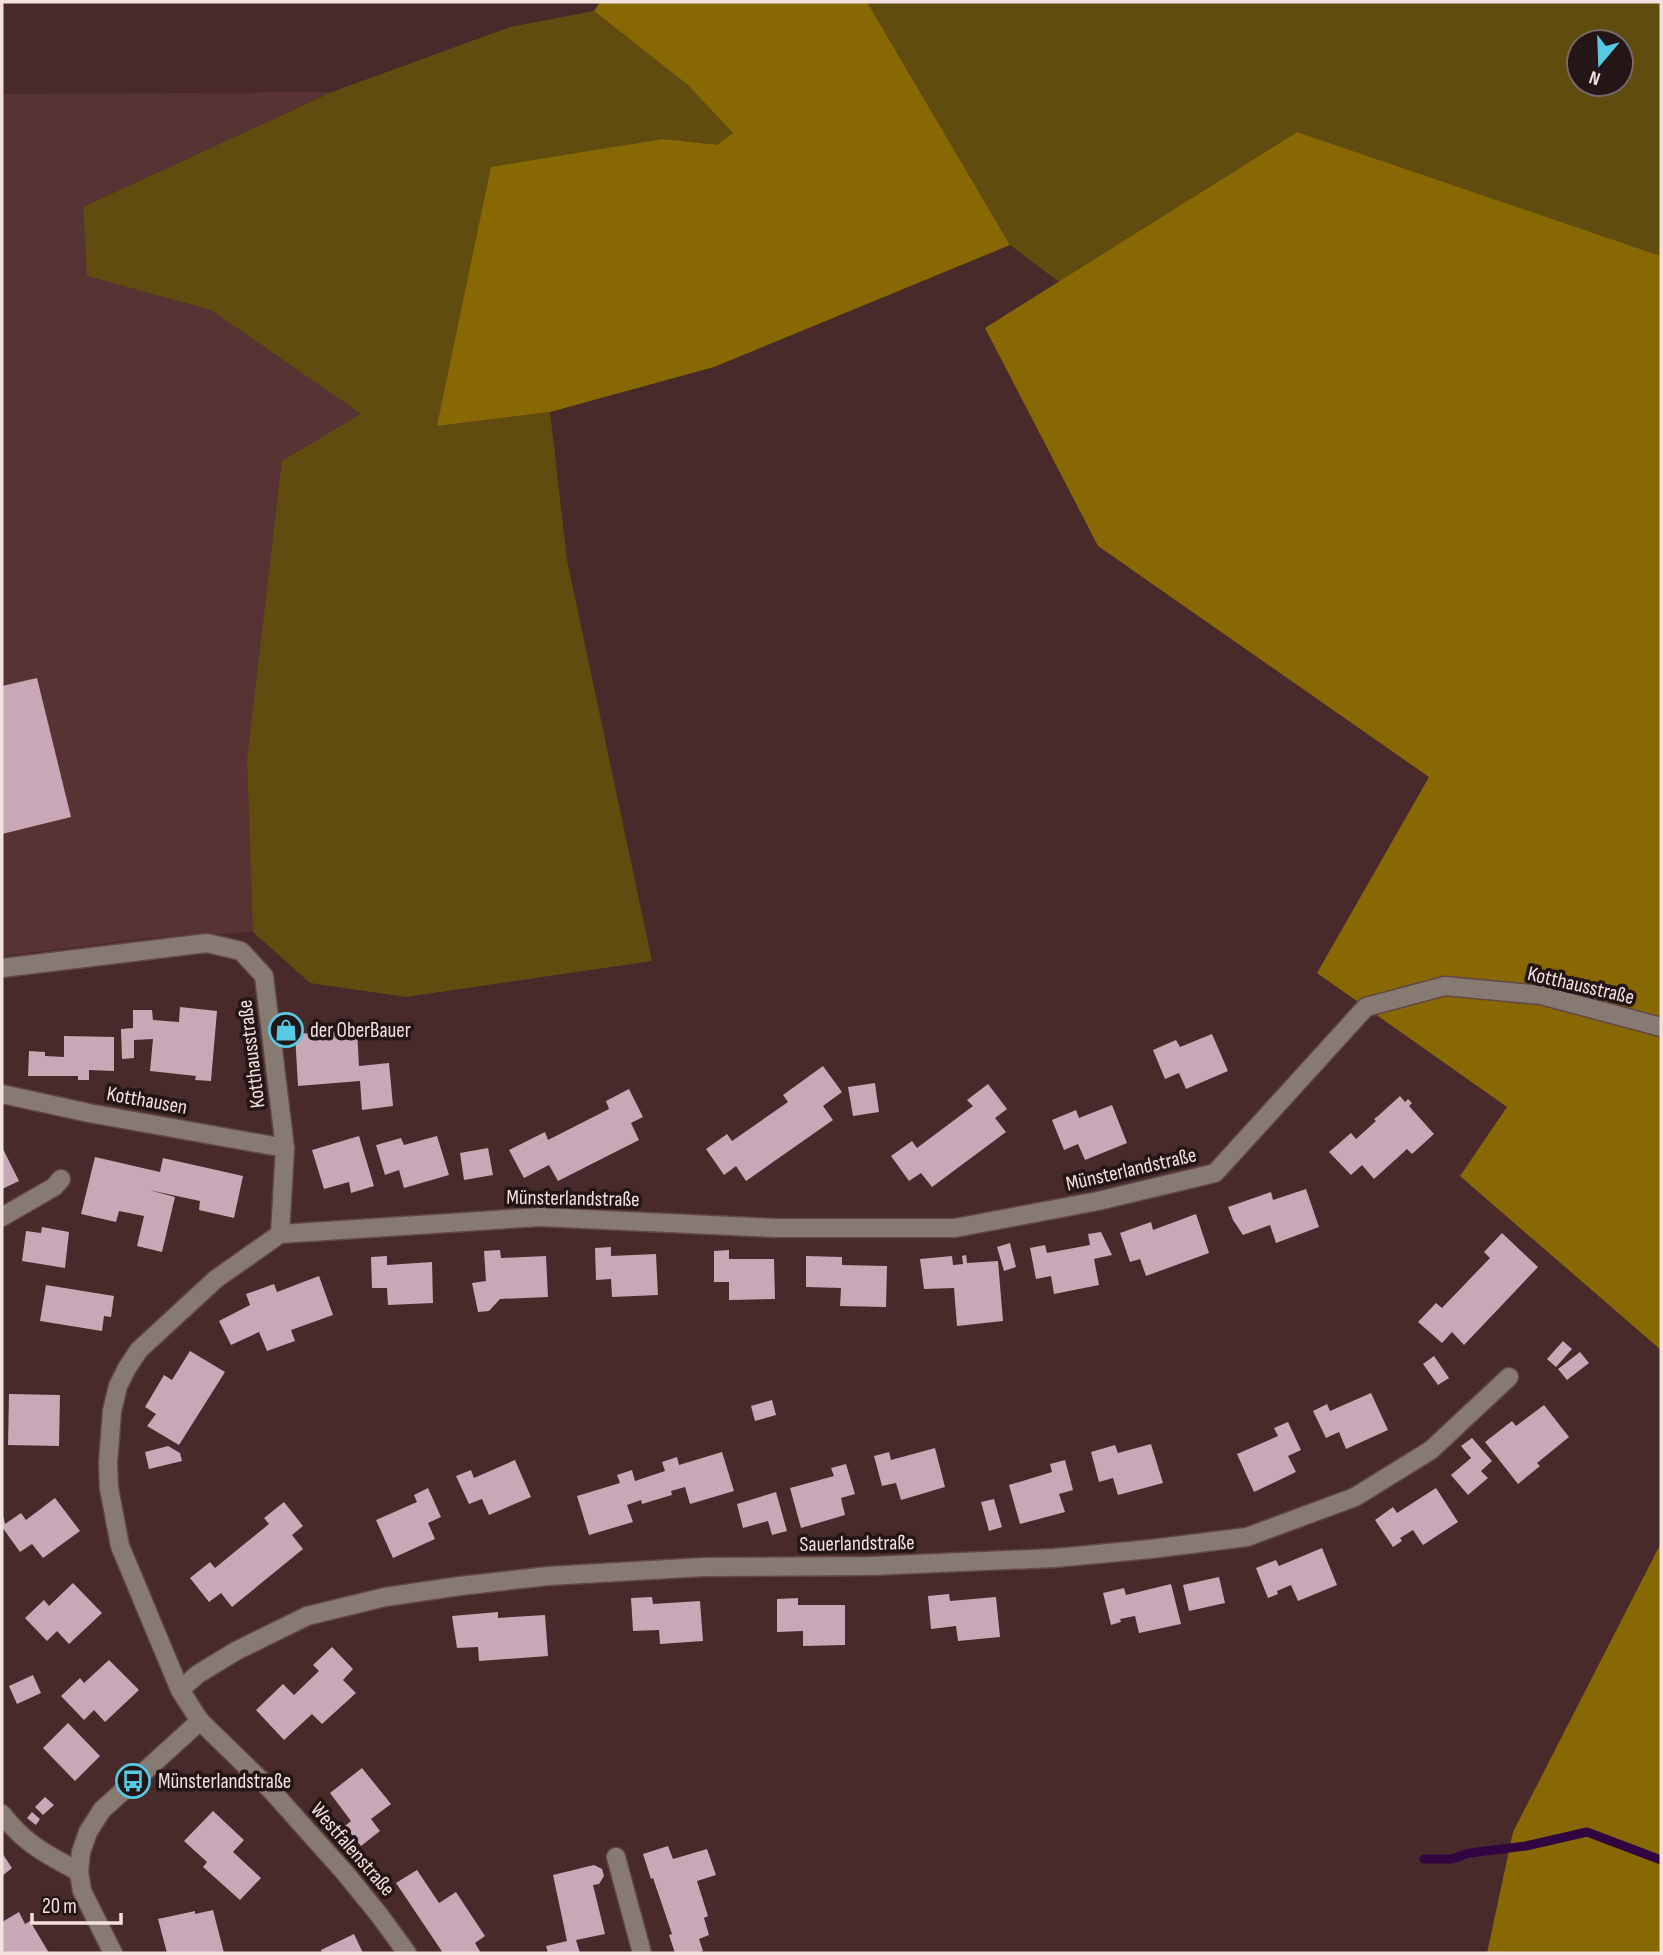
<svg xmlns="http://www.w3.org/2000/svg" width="1663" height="1955" viewBox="0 0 1663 1955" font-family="'Sofia Sans Condensed',sans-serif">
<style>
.built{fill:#573433}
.green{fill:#614c10;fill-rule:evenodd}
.forest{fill:#876803}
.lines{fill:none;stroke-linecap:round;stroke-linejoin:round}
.stream{stroke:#310542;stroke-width:9}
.building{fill:#c8a7b7}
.minor-casing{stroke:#634746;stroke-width:21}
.minor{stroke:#867a72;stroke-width:18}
.labels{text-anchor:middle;stroke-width:7;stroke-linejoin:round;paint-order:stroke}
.street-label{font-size:21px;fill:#f3e0df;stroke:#241616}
.poi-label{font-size:21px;fill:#f3e0df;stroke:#241616;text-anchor:start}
</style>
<rect width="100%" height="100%" fill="#472a29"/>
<polygon class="built" points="332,92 83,207 87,276 211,310 361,414 247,760 253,932 158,937 2,956 2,94"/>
<g class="green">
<path d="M867,2H1661V256L1297,132L1059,282L1010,245ZM1579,42H1621V84H1579Z"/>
<polygon points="594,11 689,85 733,133 717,146 663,139 438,426 550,412 567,560 652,961 406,997 310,983 253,932 247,760 282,461 361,414 211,310 87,276 83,207 332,92 510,27"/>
</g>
<g class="forest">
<polygon points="600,2 867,2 1010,245 714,367 550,412 437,426 491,167 663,139 717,145 733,133 688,85 594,11"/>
<polygon points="1297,132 1661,256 1661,1350 1460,1176 1507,1107 1317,973 1429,777 1098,546 985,328"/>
<polygon points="1661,1543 1661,1953 1487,1953 1513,1832"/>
</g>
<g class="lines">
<polyline class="stream" points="1424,1859 1452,1859 1469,1853 1526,1846 1587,1832 1661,1860"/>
</g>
<g class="building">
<polygon points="37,678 71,817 2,834 2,686"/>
<polygon points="180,1007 217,1011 211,1081 195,1080 196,1076 150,1071 153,1039 134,1040 134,1058 122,1059 121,1029 133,1028 133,1010 152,1010 153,1020 179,1022"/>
<polygon points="357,1030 359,1066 389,1063 393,1106 362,1110 360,1081 298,1086 295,1034"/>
<polygon points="1212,1034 1228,1071 1186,1089 1179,1073 1165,1079 1153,1050 1176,1040 1180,1047"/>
<polygon points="64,1036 114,1037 114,1071 89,1070 89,1080 78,1080 78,1076 28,1076 29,1051 45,1052 45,1056 64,1057"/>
<polygon points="823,1066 842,1092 823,1106 833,1120 746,1181 736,1166 724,1175 706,1149 727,1134 732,1141 788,1102 783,1095"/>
<polygon points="875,1083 879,1112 853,1116 848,1087"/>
<polygon points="988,1084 1007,1109 995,1118 1006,1132 932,1187 921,1173 909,1181 891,1156 912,1141 917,1148 973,1106 967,1100"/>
<polygon points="629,1089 643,1117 631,1123 639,1140 558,1181 549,1165 524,1178 509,1150 545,1132 548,1140 609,1109 606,1101"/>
<polygon points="1400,1096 1405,1102 1408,1099 1412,1103 1409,1106 1434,1134 1412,1154 1407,1149 1374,1179 1362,1165 1351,1175 1329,1152 1351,1133 1356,1139 1376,1121 1374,1119 1378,1116"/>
<polygon points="1112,1105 1127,1143 1085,1160 1078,1144 1064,1150 1052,1120 1076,1110 1079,1118"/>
<polygon points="359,1136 374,1186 351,1193 349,1182 324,1189 312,1150"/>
<polygon points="437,1136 449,1175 404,1188 399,1170 385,1175 376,1145 401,1138 404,1145"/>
<polygon points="2,1147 19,1181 2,1189"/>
<polygon points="488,1148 493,1175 464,1180 460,1153"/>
<polygon points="95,1157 160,1172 163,1158 243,1176 234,1218 199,1210 200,1201 149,1190 175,1197 162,1252 137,1246 144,1216 119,1211 116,1222 81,1214"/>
<polygon points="1306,1189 1319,1227 1276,1243 1270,1225 1243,1235 1233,1220 1228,1207 1271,1192 1273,1200"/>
<polygon points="1196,1214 1209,1253 1146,1276 1140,1259 1130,1262 1120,1233 1151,1222 1153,1230"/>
<polygon points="42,1227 69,1232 65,1268 22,1261 26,1231 41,1233"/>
<polygon points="1101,1232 1112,1255 1094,1259 1099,1285 1054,1294 1051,1276 1036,1279 1030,1248 1045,1245 1047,1253 1090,1245 1088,1234"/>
<polygon points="1502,1233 1538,1267 1464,1345 1452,1332 1442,1343 1418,1322 1436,1303 1442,1308 1490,1258 1484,1252"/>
<polygon points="1010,1243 1016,1267 1004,1271 997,1247"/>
<polygon points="611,1247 611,1256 656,1254 658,1295 612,1297 611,1279 596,1280 595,1248"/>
<polygon points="500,1250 501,1258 546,1256 548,1297 500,1299 489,1311 478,1312 472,1283 486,1281 484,1251"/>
<polygon points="729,1250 729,1259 774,1259 775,1299 729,1300 729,1282 714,1282 714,1251"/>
<polygon points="966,1255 967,1263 998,1261 1003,1321 957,1326 954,1288 924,1289 920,1259 952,1256 953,1265 963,1264 962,1256"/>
<polygon points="387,1256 387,1265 432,1262 433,1303 388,1305 387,1288 372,1288 371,1257"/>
<polygon points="806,1256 842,1257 842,1265 887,1266 886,1307 840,1306 841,1288 806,1287"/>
<polygon points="319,1276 333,1315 291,1330 295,1341 267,1351 259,1332 231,1345 219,1321 250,1305 246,1294 274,1284 277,1292"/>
<polygon points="46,1285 114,1296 111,1317 104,1316 102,1331 40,1321"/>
<polygon points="1563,1341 1572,1349 1556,1367 1547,1359"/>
<polygon points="190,1351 225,1372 179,1445 147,1426 156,1414 145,1407 164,1375 172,1380"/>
<polygon points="1580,1352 1589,1363 1567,1380 1558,1369"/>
<polygon points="1434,1356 1449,1378 1438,1385 1423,1364"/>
<polygon points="1371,1393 1388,1430 1346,1449 1339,1432 1326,1438 1313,1411 1327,1404 1330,1411"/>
<polygon points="9,1394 60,1395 59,1446 8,1445"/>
<polygon points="772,1400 776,1415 755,1421 751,1406"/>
<polygon points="1544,1405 1569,1437 1537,1463 1540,1466 1518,1484 1485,1442 1512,1421 1516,1426"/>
<polygon points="1288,1422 1301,1450 1288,1456 1296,1472 1254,1492 1237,1454 1278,1436 1274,1428"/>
<polygon points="1472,1438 1492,1461 1481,1471 1488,1478 1468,1495 1451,1475 1471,1458 1461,1446"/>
<polygon points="1151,1444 1163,1483 1118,1495 1113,1478 1099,1482 1091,1452 1115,1445 1118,1453"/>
<polygon points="168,1446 180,1453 182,1461 149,1469 145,1452"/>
<polygon points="935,1448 945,1487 901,1500 896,1483 882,1486 874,1456 889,1452 891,1460"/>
<polygon points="722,1452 734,1491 690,1504 685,1487 671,1491 672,1495 642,1504 641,1500 627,1505 633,1522 589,1535 577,1496 620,1483 617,1475 632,1470 635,1481 665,1471 662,1462 677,1457 679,1465"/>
<polygon points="515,1460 531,1497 489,1515 482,1499 469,1504 456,1476 471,1470 474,1478"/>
<polygon points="1065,1460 1073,1490 1059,1494 1065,1512 1020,1524 1009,1485 1052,1472 1050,1464"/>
<polygon points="846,1464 855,1494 841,1498 845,1515 801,1528 790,1488 834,1476 831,1468"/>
<polygon points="428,1488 441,1517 428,1523 435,1539 393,1558 376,1520 417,1502 414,1495"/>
<polygon points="1436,1488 1458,1522 1423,1545 1413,1530 1400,1538 1402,1541 1393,1547 1375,1520 1393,1507 1397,1513"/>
<polygon points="776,1492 787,1531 772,1535 768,1521 743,1528 737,1504"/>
<polygon points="55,1498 80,1531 43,1558 32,1544 20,1552 2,1527 2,1511 5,1524 21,1513 26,1520"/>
<polygon points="994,1499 1002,1527 989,1531 981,1502"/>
<polygon points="284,1502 303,1526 292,1535 303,1549 232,1607 221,1593 209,1602 190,1578 210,1562 215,1568 269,1524 264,1518"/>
<polygon points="1322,1548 1337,1585 1298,1601 1291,1585 1277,1591 1278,1594 1268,1598 1256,1568 1276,1560 1279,1566"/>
<polygon points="1219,1577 1225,1603 1189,1611 1183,1585"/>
<polygon points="73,1583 102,1613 69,1644 57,1631 47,1641 25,1618 44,1600 49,1606"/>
<polygon points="1171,1584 1181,1624 1139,1633 1135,1616 1120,1619 1121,1622 1111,1625 1103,1593 1124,1588 1126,1595"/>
<polygon points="949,1594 950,1601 996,1597 1000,1637 958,1641 956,1626 931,1629 928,1596"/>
<polygon points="652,1597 653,1604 700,1601 703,1641 660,1644 659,1630 633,1631 631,1598"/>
<polygon points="798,1598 798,1605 845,1605 845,1645 803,1646 803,1631 777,1632 777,1599"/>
<polygon points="498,1612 498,1618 545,1615 548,1656 479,1661 478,1647 457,1648 452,1616"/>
<polygon points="332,1647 353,1669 343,1680 356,1693 322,1724 312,1714 284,1740 256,1710 283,1684 294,1695 319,1671 313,1665"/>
<polygon points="109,1660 139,1690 105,1722 94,1710 84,1720 61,1696 80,1678 84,1683"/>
<polygon points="33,1675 41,1693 17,1704 9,1686"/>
<polygon points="68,1723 100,1756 75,1781 43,1748"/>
<polygon points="362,1768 391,1804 371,1819 380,1831 361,1846 345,1826 351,1821 330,1793"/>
<polygon points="45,1797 54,1805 43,1815 35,1807"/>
<polygon points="213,1811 244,1840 233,1852 261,1878 240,1900 203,1867 207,1862 184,1841"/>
<polygon points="32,1812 40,1819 36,1825 27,1818"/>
<polygon points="668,1846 673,1859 707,1849 716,1875 697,1881 708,1916 704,1918 709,1935 699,1939 703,1951 697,1953 675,1953 669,1935 672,1934 653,1878 651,1879 643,1854"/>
<polygon points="2,1853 12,1868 2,1876"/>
<polygon points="594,1865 602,1869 604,1876 599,1884 593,1885 605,1934 576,1940 580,1953 548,1953 546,1946 567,1941 553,1875"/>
<polygon points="417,1870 439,1903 456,1892 485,1936 475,1943 481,1953 443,1953 396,1883"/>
<polygon points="213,1910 224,1953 167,1953 158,1919 195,1911 195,1914"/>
<polygon points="19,1912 25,1924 30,1921 49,1953 2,1953 2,1922"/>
<polygon points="354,1934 363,1953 322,1953 321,1950"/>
</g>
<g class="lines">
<g class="minor-casing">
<g id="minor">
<polyline points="2,968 207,943 241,951 264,976 285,1148 280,1234"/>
<polyline points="2,1094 89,1113 285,1148"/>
<polyline points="2,1217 54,1187 61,1179"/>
<polyline points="180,1690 198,1674 236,1651 307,1616 385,1597 460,1586 548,1576 704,1567 871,1566 1055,1558 1151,1549 1247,1537 1355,1497 1431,1450 1509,1377"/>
<path d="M2,1814C25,1844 46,1854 79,1872"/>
<polyline points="616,1857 642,1953"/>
<polyline points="113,1953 82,1891 79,1872 81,1852 88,1832 102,1810 200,1721"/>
<polyline points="407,1953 380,1916 346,1874 271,1790 200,1721 180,1690 120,1546 109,1488 108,1463 112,1411 118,1386 127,1368 139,1350 216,1279 280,1234 540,1217 775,1228 955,1228 1098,1201 1215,1173 1366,1007 1445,986 1541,995 1661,1027"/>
</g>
</g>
<use href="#minor" class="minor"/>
</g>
<defs>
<g id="shop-ring" transform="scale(1.75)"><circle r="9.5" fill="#241616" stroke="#57c9e2" stroke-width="1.5"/><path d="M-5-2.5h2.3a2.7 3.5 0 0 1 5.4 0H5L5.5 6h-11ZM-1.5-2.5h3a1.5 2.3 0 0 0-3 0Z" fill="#57c9e2"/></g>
<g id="bus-ring" transform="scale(1.75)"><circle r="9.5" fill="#241616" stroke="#57c9e2" stroke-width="1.5"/><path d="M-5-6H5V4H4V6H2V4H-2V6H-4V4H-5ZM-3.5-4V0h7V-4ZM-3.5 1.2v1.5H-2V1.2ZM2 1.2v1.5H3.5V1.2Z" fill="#57c9e2"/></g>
</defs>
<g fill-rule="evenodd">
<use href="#shop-ring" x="286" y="1030"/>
<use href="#bus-ring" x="133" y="1781"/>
</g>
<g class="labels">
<g class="street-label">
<text transform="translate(1581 985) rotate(13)" y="7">Kotthausstraße</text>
<text transform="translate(251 1054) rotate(-97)" y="7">Kotthausstraße</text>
<text transform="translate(147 1100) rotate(10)" y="7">Kotthausen</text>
<text transform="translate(1131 1169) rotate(-13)" y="7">Münsterlandstraße</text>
<text transform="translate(573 1198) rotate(1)" y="7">Münsterlandstraße</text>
<text transform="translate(857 1543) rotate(-1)" y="7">Sauerlandstraße</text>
<text transform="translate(353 1849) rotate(49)" y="7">Westfalenstraße</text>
</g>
<g class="poi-label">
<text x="310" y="1037">der OberBauer</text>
<text x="158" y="1788">Münsterlandstraße</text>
</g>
</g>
<rect width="1663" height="1955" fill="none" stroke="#f3e0df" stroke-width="7"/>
<g transform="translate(1600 63) rotate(199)"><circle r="33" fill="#241616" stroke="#776766" stroke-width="2"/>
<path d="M0-5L12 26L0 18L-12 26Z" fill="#57c9e2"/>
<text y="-10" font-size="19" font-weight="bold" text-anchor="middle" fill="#f3e0df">N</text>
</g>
<path d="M32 1913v10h89v-10" fill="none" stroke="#f3e0df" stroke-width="3.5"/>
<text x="42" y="1913" font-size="21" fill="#f3e0df" stroke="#241616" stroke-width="5" paint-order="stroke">20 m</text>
</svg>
